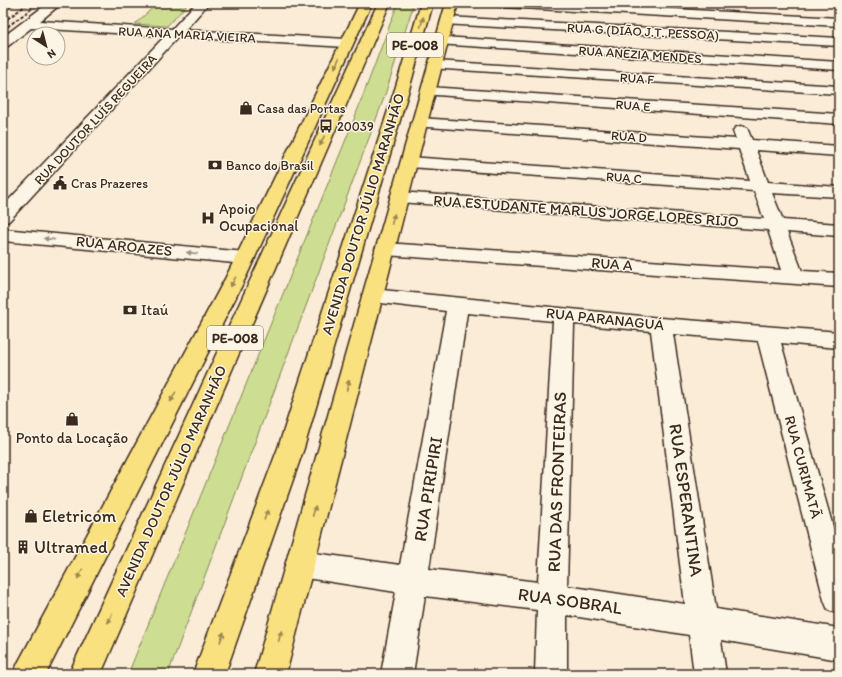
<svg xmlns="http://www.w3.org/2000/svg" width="842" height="677" viewBox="0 0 842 677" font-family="Itim,sans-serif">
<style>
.green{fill:#cdde92;stroke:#848458}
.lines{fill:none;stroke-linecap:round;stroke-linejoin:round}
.minor-casing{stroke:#3b2a1e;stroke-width:3}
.major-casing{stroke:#3b2a1e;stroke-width:3}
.highway-casing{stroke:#3b2a1e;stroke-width:3}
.minor{fill:#fcf5e5;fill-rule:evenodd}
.major{fill:#fae180;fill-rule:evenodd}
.highway{fill:#fae180;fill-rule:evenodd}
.tram{stroke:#3b2a1e;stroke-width:1}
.rail{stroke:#3b2a1e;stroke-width:2;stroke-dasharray:3.5 2;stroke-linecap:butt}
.oneway{fill:#9a864f}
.oneway2{fill:#9c9082}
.labels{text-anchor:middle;stroke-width:3;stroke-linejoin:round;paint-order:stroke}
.far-street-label{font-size:13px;fill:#3b2a1e;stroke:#fcf5e5}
.far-poi-label{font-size:13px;fill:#3b2a1e;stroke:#fcf5e5;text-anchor:start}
.shield{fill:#fcf5e5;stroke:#75675a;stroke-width:1}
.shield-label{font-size:14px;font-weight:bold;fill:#3b2a1e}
.poi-label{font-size:15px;fill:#3b2a1e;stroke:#fcf5e5;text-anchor:start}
.street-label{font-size:15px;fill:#3b2a1e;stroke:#fcf5e5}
.near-street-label{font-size:18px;fill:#3b2a1e;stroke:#fcf5e5}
.near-poi-label{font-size:18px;fill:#3b2a1e;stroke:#fcf5e5;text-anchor:start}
</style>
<rect width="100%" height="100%" fill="#fbecd8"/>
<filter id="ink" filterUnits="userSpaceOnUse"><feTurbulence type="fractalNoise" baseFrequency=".025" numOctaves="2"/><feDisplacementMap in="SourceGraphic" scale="8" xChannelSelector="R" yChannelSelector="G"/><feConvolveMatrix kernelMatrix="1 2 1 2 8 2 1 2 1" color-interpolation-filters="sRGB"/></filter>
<g filter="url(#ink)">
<g class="green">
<polygon points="158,3 189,3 167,26 135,24"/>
<polygon points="398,3 414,3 384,98 168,674 128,674 353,122"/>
</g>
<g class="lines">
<g class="minor-casing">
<g id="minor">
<polygon points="48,3 62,3 40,21 172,29 196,3 209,3 185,30 346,39 351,40 353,43 351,46 346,47 178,37 9,221 3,223 3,206 165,36 31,28 8,46 3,47 3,37"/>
<polygon points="497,3 567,3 839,18 839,26 503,7 499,6"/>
<polygon points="447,17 839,38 839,46 443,24 441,21 443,18"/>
<polygon points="442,37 839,62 839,70 437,44 435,41 437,38"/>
<polygon points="435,61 839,86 839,94 430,68 428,65 430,62"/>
<polygon points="428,87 839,114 839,124 423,94 421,91 423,88"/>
<polygon points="419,118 736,139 733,131 735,128 741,126 747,128 752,140 839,146 839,156 756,150 768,182 839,187 839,197 772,193 783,220 839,224 839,236 787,232 802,271 839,273 839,287 385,255 378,253 375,249 378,245 385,243 781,270 768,230 399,202 393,201 390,197 393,193 399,192 764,219 754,191 409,167 403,166 401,162 403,158 409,157 750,181 739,149 414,126 411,123 414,120"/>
<polygon points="3,229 245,252 252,254 255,258 252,262 245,264 3,241"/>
<path d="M372,289L661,318L839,332V348L781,343L839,548V614L828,610L824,600L758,341L673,334L716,609L839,628V660L721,640L726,674H694L689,635L567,615V674H535L537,610L425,596L413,674H381L396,592L300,577L290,573L286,564L290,555L300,551L400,565L446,311L365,301L362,296L365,291ZM467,313L553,321L538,582L429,569ZM574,324L651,331L685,604L567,586Z"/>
</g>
</g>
<g class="major-casing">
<g id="major">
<polygon points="360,3 372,3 246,277 46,674 13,674 18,663 226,277"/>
<polygon points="446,3 458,3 286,674 254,674"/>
</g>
</g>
<g class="highway-casing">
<g id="highway">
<polygon points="378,3 390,3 101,674 69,674"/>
<polygon points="421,3 433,3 410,86 304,448 225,674 193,674 278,448 396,86"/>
</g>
</g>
<use href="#minor" class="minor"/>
<use href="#major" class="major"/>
<use href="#highway" class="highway"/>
<polyline class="tram" points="3,12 16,3"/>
<g class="rail">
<polyline points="3,22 29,3"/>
<polyline points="3,30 39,3"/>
</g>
</g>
<defs><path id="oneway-solid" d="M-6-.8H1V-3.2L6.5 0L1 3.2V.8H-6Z"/></defs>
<g class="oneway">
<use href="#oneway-solid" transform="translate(422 22) rotate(-74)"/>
<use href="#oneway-solid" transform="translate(337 63) rotate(115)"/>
<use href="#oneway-solid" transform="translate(322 141) rotate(114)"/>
<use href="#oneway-solid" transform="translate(393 219) rotate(-75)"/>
<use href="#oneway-solid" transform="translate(233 282) rotate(118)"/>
<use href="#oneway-solid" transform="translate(348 385) rotate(-75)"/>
<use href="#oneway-solid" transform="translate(173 397) rotate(118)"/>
<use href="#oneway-solid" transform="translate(314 511) rotate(-75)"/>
<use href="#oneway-solid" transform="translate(266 515) rotate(-70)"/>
<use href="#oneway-solid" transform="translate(80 574) rotate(117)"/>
<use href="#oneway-solid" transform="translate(110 618) rotate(114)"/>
<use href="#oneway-solid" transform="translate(280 636) rotate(-75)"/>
<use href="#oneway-solid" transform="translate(222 637) rotate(-70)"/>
</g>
<g class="oneway2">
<use href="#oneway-solid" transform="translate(49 239) rotate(-174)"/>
<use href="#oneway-solid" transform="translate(192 253) rotate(-174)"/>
</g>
</g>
<defs>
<g id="shop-bare" transform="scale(1.08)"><path d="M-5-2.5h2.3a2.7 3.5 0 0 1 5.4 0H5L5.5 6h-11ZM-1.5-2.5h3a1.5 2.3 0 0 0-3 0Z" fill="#3b2a1e" stroke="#fcf5e5" stroke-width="2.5" paint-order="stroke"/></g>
<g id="bus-bare" transform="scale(1.08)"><path d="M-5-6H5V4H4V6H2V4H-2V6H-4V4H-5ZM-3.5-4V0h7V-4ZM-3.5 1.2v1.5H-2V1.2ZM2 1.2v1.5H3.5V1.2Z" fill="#3b2a1e" stroke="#fcf5e5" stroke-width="2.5" paint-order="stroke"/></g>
<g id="bank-bare" transform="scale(1.08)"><path d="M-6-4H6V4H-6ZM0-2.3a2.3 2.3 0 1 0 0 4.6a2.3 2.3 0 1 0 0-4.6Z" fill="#3b2a1e" stroke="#fcf5e5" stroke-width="2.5" paint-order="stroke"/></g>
<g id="civic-bare" transform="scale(1.08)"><path d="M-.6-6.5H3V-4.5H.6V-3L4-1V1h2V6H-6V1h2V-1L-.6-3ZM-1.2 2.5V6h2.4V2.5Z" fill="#3b2a1e" stroke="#fcf5e5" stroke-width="2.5" paint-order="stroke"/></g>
<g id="hospital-bare" transform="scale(1.08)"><path d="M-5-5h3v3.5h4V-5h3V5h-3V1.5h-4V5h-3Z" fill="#3b2a1e" stroke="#fcf5e5" stroke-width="2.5" paint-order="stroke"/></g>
<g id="building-bare" transform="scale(1.08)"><path d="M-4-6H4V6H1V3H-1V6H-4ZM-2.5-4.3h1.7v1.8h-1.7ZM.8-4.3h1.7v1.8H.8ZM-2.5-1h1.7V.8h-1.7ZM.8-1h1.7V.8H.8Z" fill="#3b2a1e" stroke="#fcf5e5" stroke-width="2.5" paint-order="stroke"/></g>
</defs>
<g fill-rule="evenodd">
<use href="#shop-bare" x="246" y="108"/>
<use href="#bus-bare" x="326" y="126"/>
<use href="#bank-bare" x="215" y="165"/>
<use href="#civic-bare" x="60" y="183"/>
<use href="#hospital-bare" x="208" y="218"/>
<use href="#bank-bare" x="130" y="310"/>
<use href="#shop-bare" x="72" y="419"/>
<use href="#shop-bare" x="31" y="516"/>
<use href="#building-bare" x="23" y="547"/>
</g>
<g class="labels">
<g class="far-street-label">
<text transform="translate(643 31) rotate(3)" y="5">RUA G (DIÃO J.T. PESSOA)</text>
<text transform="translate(187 34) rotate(3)" y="5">RUA ANA MARIA VIEIRA</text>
<text transform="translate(640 54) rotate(4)" y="5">RUA ANEZIA MENDES</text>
<text transform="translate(637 78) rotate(4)" y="5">RUA F</text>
<text transform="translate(633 105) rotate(4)" y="5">RUA E</text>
<text transform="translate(95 119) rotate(-47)" y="5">RUA DOUTOR LUÍS REGUEIRA</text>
<text transform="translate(629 136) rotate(4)" y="5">RUA D</text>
<text transform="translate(624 177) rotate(4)" y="5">RUA C</text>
</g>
<g class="far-poi-label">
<text x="257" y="113">Casa das Portas</text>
<text x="337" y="131">20039</text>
<text x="226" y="170">Banco do Brasil</text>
<text x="71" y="188">Cras Prazeres</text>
</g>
<g class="shield">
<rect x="387" y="33" width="56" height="24" rx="3"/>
<rect x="207" y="326" width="56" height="24" rx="3"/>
</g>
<g class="shield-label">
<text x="415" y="50">PE-008</text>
<text x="235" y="343">PE-008</text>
</g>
<g class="poi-label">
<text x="219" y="214">Apoio<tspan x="219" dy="17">Ocupacional</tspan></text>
<text x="141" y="315">Itaú</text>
<text x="72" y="443" text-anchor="middle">Ponto da Locação</text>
</g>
<g class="street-label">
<text transform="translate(586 211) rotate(4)" y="5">RUA ESTUDANTE MARLUS JORGE LOPES RIJO</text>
<text transform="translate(363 214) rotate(-73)" y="5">AVENIDA DOUTOR JÚLIO MARANHÃO</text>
<text transform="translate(124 246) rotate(6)" y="5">RUA AROAZES</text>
<text transform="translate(612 264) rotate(4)" y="5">RUA A</text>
<text transform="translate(605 319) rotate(6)" y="5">RUA PARANAGUÁ</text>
<text transform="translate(803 467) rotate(75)" y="5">RUA CURIMATÃ</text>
<text transform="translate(171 481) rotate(-66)" y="5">AVENIDA DOUTOR JÚLIO MARANHÃO</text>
</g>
<g class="near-street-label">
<text transform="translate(557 482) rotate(-88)" y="6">RUA DAS FRONTEIRAS</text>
<text transform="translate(428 489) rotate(-81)" y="6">RUA PIRIPIRI</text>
<text transform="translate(686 500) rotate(82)" y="6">RUA ESPERANTINA</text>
<text transform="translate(570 601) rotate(8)" y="6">RUA SOBRAL</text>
</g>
<g class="near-poi-label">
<text x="42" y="522">Eletricom</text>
<text x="34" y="553">Ultramed</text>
</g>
</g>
<rect width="842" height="677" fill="none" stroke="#fcf5e5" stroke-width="16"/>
<rect x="8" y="8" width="826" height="661" fill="none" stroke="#3b2a1e" stroke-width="1.5" filter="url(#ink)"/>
<g transform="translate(46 46) rotate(144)"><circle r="19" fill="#fcf5e5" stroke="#afa495"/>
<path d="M0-3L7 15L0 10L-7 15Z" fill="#3b2a1e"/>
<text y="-6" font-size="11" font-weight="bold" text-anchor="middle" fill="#3b2a1e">N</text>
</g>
</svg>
